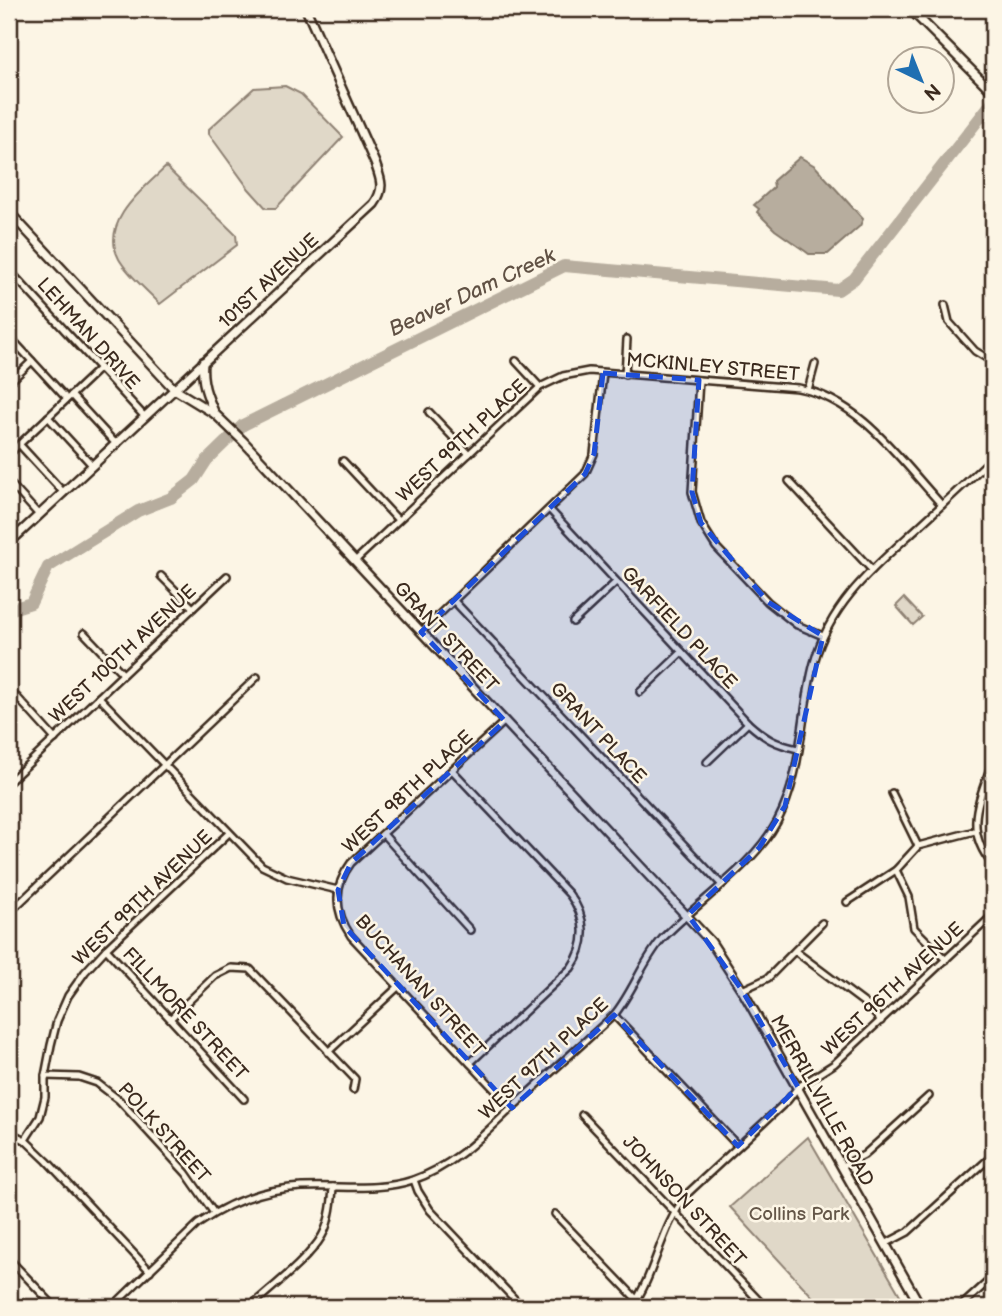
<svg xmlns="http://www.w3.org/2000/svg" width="1002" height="1316" viewBox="0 0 1002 1316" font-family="'Balsamiq Sans',sans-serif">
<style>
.green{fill:#e0d8c8;stroke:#8e8173;stroke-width:2}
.water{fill:#b7ad9e;stroke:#85796b;stroke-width:2}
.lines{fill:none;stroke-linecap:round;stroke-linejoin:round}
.river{stroke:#b7ad9e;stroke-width:12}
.street-casing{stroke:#3b2a1e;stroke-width:10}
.secondary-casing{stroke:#3b2a1e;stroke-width:12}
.street{stroke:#fcf5e5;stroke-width:5}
.secondary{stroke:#fcf5e5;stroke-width:7}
.marked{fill:#1d4ed8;fill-opacity:0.2;stroke:#1d4ed8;stroke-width:5;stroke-dasharray:14 9;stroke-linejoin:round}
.labels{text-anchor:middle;stroke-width:5;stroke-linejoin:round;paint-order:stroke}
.street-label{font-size:19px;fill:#3b2a1e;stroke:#fcf5e5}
.park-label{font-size:19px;fill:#645648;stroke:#fcf5e5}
.water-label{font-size:21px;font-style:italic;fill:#605144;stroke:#fcf5e5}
</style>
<rect width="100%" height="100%" fill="#fcf5e5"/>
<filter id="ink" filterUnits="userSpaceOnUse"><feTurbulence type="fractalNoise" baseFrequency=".0143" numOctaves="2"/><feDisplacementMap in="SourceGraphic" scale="14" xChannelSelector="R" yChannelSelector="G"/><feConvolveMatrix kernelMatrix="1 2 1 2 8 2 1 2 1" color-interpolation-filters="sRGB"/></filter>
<g filter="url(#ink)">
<g class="green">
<polygon points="285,86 301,94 343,137 276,208 266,208 249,189 209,134 209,129 254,88"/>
<path d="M166,167L236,235L237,245L160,304C147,290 128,275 119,259C99,222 144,188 166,167Z"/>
<polygon points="904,598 922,617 913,625 896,606"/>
<polygon points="808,1137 907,1307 822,1307 730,1207"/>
</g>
<polygon class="water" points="800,157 815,166 863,219 860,226 828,254 809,254 805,251 775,230 757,212 759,209 754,205 774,187 773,181"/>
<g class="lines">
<polyline class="river" points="9,610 31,603 48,567 138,511 171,498 194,480 207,460 243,425 564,266 838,290 854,279 993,101"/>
<g class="street-casing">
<g id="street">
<polyline points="9,270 145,417"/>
<polyline points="945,305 949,322 975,351 993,362"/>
<polyline points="9,336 67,399"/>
<polyline points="516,361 540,387"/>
<polyline points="625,375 627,339"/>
<polyline points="699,380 692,492 701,523 716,547 768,602 797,625 823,636"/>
<polyline points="9,383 32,361"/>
<polyline points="808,390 815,364"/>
<polyline points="71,395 116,444"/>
<polyline points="429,412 469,454"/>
<polyline points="48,417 93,466"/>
<polyline points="19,444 64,493"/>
<polyline points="9,454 100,368"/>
<polyline points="343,461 398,520"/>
<polyline points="789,481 872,570"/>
<polyline points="9,482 39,515"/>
<path d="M550,510L748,723C766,739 775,744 798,749"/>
<path d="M355,561L540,387L563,376L589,371L798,388C861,400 901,461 942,505"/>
<polyline points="161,576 193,608"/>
<polyline points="454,601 721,884"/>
<polyline points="573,622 616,582"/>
<polyline points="421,632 585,474 594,454 603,373"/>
<polyline points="84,633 123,674"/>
<polyline points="640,692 682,652"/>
<polyline points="17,697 55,739"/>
<polyline points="99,697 262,866 287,878 338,890"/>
<path d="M505,721L351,863C333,887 334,911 351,936L512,1108"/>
<path d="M993,760C980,799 962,829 993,865"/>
<polyline points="707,762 748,723"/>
<path d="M452,770L569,894C587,917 588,944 571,968L470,1063"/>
<polyline points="9,782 227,576"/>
<polyline points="892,793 918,846"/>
<polyline points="383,834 470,930"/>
<polyline points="896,870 909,897 914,928 946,960"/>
<polyline points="847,902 896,870 918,846 975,831"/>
<polyline points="9,913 257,677"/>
<polyline points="106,949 244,1099"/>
<polyline points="795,951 867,1005 881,1021"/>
<polyline points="742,990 768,978 822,923"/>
<polyline points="614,1015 738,1146"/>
<polyline points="171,1018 215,976 231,968 250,969 355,1079 353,1090"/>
<polyline points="992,1035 993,1034"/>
<polyline points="328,1052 398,987"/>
<polyline points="45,1076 79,1077 97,1083 119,1100 186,1173 214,1213"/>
<polyline points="582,1115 765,1307"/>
<polyline points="9,1132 25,1140 47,1161 150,1271"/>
<polyline points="25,1140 40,1117 45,1097 45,1076 51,1045 57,1021 68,996 85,972 106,949 229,833"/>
<polyline points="842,1166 864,1155 929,1096"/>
<polyline points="414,1180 418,1191 430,1210 522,1307"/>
<polyline points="555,1214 644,1307"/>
<polyline points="885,1244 908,1232 993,1155"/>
<polyline points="9,1259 55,1307"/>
<path d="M112,1307L198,1224C229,1202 264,1189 302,1187C339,1185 377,1192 413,1180C455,1166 484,1134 515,1105C548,1075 581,1045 614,1015C633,992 642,962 662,939C698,901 752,868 777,822C803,774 800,715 814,663C830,604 872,569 915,530C941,506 967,482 993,457"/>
<path d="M250,1307C271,1288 308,1260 322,1236C330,1222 332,1204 333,1187"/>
<path d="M632,1307C657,1271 659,1230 688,1193L788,1100L798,1087L834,1064L993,915"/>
<polyline points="960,1307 993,1277"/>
</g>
</g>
<g class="secondary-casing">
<g id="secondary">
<polyline points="910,9 993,92"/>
<polyline points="9,212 174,389 215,414 243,441 711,942 742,990 921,1307"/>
<path d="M203,362C201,382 207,396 215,414"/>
<path d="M9,543L374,204C385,188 381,180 375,163L306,9"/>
</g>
</g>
<use href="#street" class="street"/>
<use href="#secondary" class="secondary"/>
</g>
</g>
<path class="marked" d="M603,373L699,380L692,492L701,523L768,602L823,636L785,806L759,848L688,915L742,990L798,1087L738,1146L614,1015L512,1108L344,926L338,890L351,863L505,721L421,632L585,474L594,454Z"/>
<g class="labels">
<g class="street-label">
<text transform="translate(268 280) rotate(-43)" y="7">101ST AVENUE</text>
<text transform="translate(89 333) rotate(48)" y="7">LEHMAN DRIVE</text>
<text transform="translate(713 366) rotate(5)" y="7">MCKINLEY STREET</text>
<text transform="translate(461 440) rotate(-43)" y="7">WEST 99TH PLACE</text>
<text transform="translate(680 627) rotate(47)" y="7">GARFIELD PLACE</text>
<text transform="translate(447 636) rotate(47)" y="7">GRANT STREET</text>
<text transform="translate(122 653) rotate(-43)" y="7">WEST 100TH AVENUE</text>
<text transform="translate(599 732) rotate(47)" y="7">GRANT PLACE</text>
<text transform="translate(407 791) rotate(-43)" y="7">WEST 98TH PLACE</text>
<text transform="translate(142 897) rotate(-44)" y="7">WEST 99TH AVENUE</text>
<text transform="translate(421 985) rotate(48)" y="7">BUCHANAN STREET</text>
<text transform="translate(892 988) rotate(-43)" y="7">WEST 96TH AVENUE</text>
<text transform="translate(186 1013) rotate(47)" y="7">FILLMORE STREET</text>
<text transform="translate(543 1058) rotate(-43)" y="7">WEST 97TH PLACE</text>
<text transform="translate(823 1100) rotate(61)" y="7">MERRILLVILLE ROAD</text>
<text transform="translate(165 1132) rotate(48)" y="7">POLK STREET</text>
<text transform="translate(685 1200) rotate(47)" y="7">JOHNSON STREET</text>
</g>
<g class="park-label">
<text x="799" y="1220">Collins Park</text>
</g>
<g class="water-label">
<text transform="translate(472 292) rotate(-25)" y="7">Beaver Dam Creek</text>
</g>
</g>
<rect width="1002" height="1316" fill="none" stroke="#fcf5e5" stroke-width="35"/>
<rect x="18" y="18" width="967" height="1281" fill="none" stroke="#3b2a1e" stroke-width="2.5" filter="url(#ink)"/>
<g transform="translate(921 80) rotate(137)"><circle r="33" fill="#fcf5e5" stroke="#afa495" stroke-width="2"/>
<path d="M0-5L12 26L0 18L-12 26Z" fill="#1f6fb2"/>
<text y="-10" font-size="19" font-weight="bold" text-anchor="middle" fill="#3b2a1e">N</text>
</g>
</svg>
